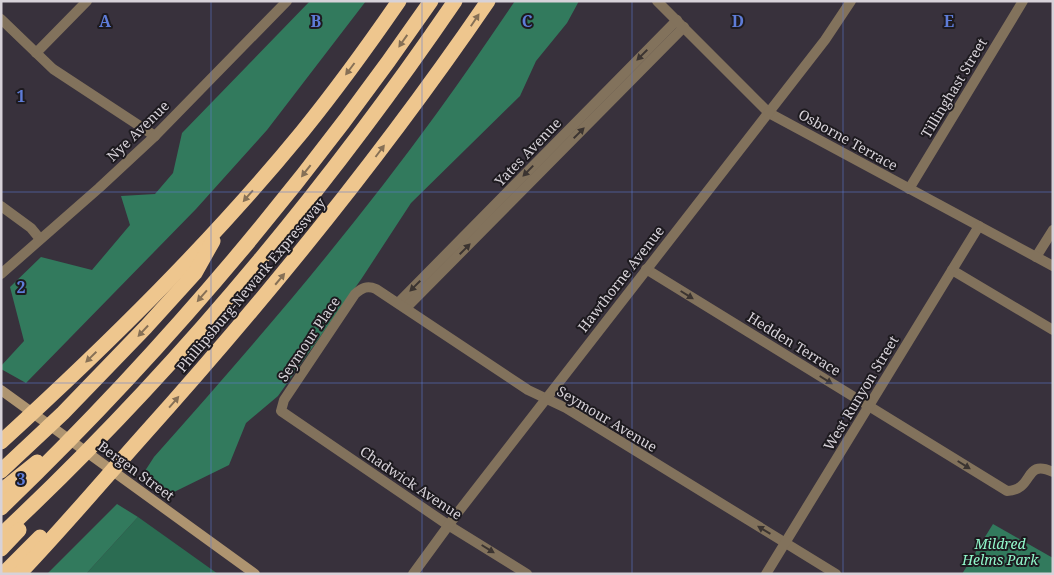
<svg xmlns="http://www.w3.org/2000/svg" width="1054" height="575" viewBox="0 0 1054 575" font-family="'Noto Serif',serif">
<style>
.green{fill:#2b6c52}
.forest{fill:#327a5d}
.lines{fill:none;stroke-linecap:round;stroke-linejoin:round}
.minor{stroke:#82725c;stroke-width:10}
.tertiary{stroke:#82725c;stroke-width:10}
.secondary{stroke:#ae9470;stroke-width:10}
.motorway{stroke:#eec68e;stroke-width:15}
.oneway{fill:#867056}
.oneway2{fill:#3b3431}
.grid{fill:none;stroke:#5e7cd8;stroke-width:1;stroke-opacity:0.55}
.labels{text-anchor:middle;stroke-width:4;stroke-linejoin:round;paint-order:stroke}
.street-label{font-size:14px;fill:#d7d2d9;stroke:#1d1a1f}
.park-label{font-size:14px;font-style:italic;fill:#91f8cb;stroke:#1d1a1f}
.grid-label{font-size:16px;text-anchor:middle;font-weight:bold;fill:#5e7cd8;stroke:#1d1a1f;stroke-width:4;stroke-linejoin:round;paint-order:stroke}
</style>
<rect width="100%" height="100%" fill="#38313c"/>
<polygon class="green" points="138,517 218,574 86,574"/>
<g class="forest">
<polygon points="310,1 366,1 267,130 196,209 26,383 1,369 1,366 24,341 10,287 41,257 92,270 130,225 121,196 155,194 173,173 182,133"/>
<path d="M515,1H579L567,23L536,61L520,96L411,203L362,278L278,396L246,423L229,465L172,493L143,474L154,457C253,346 350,233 437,113C464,76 489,39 515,1Z"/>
<polygon points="117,504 138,517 86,574 47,574"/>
<polygon points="993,524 1053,558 1053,574 962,574"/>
</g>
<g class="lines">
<g class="minor">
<polyline points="1,19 53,69 155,136"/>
<polyline points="36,53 87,1"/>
<polyline points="909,189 1023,1"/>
<polyline points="1,206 31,228 40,239"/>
<polyline points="1036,257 1053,230"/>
<path d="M646,269L1007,491C1035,490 1023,458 1053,472"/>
<polyline points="952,270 1053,330"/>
<polyline points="398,303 677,20"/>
<polyline points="406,308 684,27"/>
<path d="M527,574L448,525L281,411L284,400L355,294C362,288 367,285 376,289L528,390L566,408L836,574"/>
</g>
<g class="tertiary">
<polyline points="657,1 769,113 1053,266"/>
<polyline points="1,274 99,188 155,136 287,1"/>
<polyline points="413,574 459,511 825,40 851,1"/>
<polyline points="766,574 979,226"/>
</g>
<polyline class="secondary" points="1,390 255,574"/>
<g class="motorway">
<path d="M1,442C107,345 211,243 302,132C336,90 368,46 399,1"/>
<polyline points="1,471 63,413 146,327 195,273 213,241"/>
<polyline points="1,491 37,462"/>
<path d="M1,508C161,354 305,184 431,1"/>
<path d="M1,535C172,375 323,194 455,1"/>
<polyline points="1,549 19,530"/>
<polyline points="3,574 40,537"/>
<path d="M19,574C61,530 100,484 140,439C265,300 382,156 488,1"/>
</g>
</g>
<defs><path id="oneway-solid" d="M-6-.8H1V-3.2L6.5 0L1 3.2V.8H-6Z" transform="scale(1.25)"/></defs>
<g class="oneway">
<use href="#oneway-solid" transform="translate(475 20) rotate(-56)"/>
<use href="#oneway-solid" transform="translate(403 41) rotate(125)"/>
<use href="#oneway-solid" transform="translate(350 69) rotate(127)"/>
<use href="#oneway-solid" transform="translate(380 151) rotate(-53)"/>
<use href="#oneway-solid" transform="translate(306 171) rotate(128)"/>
<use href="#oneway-solid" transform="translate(248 196) rotate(131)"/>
<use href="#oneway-solid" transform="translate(280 279) rotate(-50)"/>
<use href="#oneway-solid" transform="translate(202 296) rotate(131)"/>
<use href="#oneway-solid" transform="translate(143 331) rotate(133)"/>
<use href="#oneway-solid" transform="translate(91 357) rotate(136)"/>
<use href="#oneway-solid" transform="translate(174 402) rotate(-49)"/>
</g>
<g class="oneway2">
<use href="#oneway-solid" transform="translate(642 55) rotate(135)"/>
<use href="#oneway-solid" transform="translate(579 133) rotate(-45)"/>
<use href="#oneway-solid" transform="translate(528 171) rotate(134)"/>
<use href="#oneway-solid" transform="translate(465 249) rotate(-45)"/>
<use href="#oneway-solid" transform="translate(415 286) rotate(135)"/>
<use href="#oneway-solid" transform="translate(687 295) rotate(32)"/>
<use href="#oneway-solid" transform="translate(826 380) rotate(32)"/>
<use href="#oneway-solid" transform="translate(964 465) rotate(32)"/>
<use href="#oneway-solid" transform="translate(764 530) rotate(-149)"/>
<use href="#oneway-solid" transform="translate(488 549) rotate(32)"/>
</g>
<path class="grid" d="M211,1V574M422,1V574M632,1V574M843,1V574M1,192H1053M1,383H1053"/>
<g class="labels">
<g class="street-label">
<text transform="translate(954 88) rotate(-59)" y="5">Tillinghast Street</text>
<text transform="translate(138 131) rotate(-44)" y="5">Nye Avenue</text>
<text transform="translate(848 140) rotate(29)" y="5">Osborne Terrace</text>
<text transform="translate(528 152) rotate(-46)" y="5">Yates Avenue</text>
<text transform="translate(621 279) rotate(-52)" y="5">Hawthorne Avenue</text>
<text transform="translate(251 285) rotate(-50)" y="5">Phillipsburg-Newark Expressway</text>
<text transform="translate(309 339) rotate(-56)" y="5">Seymour Place</text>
<text transform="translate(794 344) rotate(32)" y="5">Hedden Terrace</text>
<text transform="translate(861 393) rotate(-59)" y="5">West Runyon Street</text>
<text transform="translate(607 419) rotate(31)" y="5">Seymour Avenue</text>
<text transform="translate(136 471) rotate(36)" y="5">Bergen Street</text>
<text transform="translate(411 483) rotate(34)" y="5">Chadwick Avenue</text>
</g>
<g class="park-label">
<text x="1000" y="549">Mildred<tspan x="1000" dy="16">Helms Park</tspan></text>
</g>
</g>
<g class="grid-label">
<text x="105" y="27">A</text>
<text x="316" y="27">B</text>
<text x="527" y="27">C</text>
<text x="738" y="27">D</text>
<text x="949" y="27">E</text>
<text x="21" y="102">1</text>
<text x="21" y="293">2</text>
<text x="21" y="485">3</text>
</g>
<rect width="1054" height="575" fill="none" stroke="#d7d2d9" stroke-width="5"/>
</svg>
